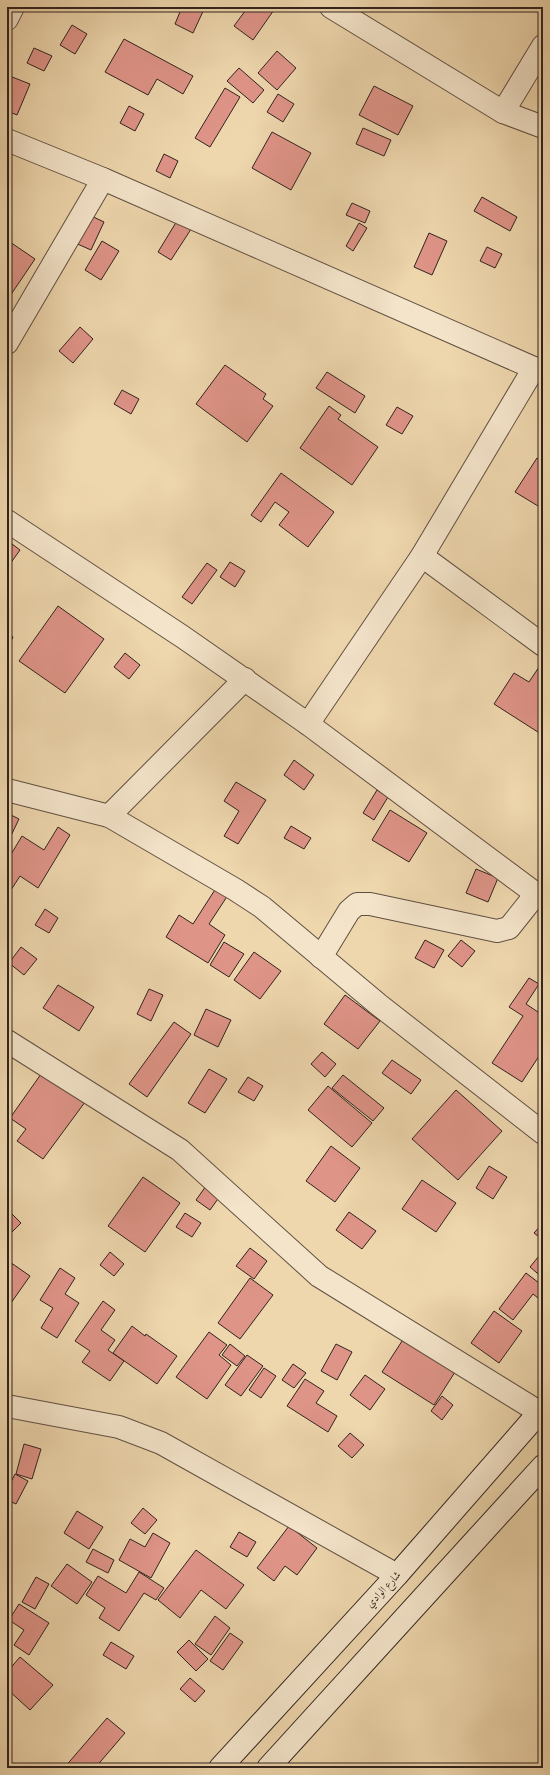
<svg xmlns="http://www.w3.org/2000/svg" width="550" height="1775" viewBox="0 0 550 1775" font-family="Vollkorn,Amiri,serif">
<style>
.building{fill:#df9488;stroke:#30231e}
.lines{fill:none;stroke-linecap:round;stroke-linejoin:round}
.street-casing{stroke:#605042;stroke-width:24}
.secondary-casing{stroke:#30231e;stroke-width:24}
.street{stroke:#f4e4ca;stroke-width:22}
.secondary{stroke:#f4e4ca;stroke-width:22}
.labels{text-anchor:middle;stroke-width:4;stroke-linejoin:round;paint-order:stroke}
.street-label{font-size:11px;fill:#30231e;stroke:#f4e4ca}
</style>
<rect width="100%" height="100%" fill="#eed6ad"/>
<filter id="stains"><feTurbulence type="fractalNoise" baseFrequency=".005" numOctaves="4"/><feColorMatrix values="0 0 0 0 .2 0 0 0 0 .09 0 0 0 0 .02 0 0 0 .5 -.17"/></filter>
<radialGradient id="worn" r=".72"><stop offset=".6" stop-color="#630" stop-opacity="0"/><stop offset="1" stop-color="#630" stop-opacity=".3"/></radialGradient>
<g class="building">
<polygon points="182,7 205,7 193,33 175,24"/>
<polygon points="248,7 276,7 253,40 234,26"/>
<polygon points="443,7 455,7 451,12"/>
<polygon points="72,25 87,34 75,54 60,45"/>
<polygon points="124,39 193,76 183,94 157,79 148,95 105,72"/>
<polygon points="34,48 52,56 44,71 27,63"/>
<polygon points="277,51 296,68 277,90 258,73"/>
<polygon points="239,68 264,90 253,103 227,81"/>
<polygon points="7,75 30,84 17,115 7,111"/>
<polygon points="374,86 413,106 398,135 359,115"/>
<polygon points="225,88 240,97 210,147 195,138"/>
<polygon points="278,94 294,104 283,122 267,112"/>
<polygon points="129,106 144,114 135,131 120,123"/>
<polygon points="363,128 391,140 384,156 356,144"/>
<polygon points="272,132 311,153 291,190 252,168"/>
<polygon points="164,154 178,161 170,178 156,171"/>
<polygon points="482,197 517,217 510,231 474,211"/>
<polygon points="352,203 370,211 365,223 346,215"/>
<polygon points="183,211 197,220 171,260 158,252"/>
<polygon points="85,213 104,222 91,250 73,242"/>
<polygon points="359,223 367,228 353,251 346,246"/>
<polygon points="429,233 447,241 432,275 414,267"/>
<polygon points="7,240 35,259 10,296 7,294"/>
<polygon points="102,241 119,251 101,280 85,270"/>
<polygon points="487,247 502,254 495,268 480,261"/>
<polygon points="80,327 93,339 73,363 59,351"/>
<polygon points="225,365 266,394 263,399 273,406 247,442 196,404"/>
<polygon points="327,372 365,396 355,413 316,388"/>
<polygon points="122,390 139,399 131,414 114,404"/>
<polygon points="329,406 341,415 338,419 378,447 352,485 300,448"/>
<polygon points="397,407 413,416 402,434 386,425"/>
<polygon points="537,458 543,462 543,498 538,506 515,492"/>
<polygon points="281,473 334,512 308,547 279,525 289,512 275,502 261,522 251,515"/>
<polygon points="8,541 20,550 10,564 7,562 7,543"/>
<polygon points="230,562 245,571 235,587 220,577"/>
<polygon points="207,563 217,570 192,604 182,597"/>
<polygon points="58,606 104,639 65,693 19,661"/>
<polygon points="7,634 13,637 7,649"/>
<polygon points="125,653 140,665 129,679 114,667"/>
<polygon points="541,664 543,666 543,730 541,734 494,704 514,673 529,682"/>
<polygon points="294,760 314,775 304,790 284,775"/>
<polygon points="236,782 266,800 238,844 224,836 239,811 224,801"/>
<polygon points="377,790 388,797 374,820 363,813"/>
<polygon points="390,810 427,833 409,862 372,840"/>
<polygon points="7,813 19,819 7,844"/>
<polygon points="291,826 311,838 304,849 284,838"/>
<polygon points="58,827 70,835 38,888 20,876 11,890 7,887 7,861 22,836 44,850"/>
<polygon points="476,869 498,878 488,902 466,893"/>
<polygon points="218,885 230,892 209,924 225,935 208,963 166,937 179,915 193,924"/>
<polygon points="45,909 58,918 49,933 35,925"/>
<polygon points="425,940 444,950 434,968 415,958"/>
<polygon points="461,940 475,951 462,967 448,956"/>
<polygon points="224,942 244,954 229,977 210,965"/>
<polygon points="21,947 37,959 24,975 9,963"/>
<polygon points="254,952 281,971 260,999 234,980"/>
<polygon points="529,978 539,984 526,1004 538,1012 543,1004 543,1050 522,1082 492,1063 523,1016 509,1007"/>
<polygon points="58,985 94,1007 79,1031 43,1008"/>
<polygon points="149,989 163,995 151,1021 137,1014"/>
<polygon points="345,995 380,1021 358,1049 324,1024"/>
<polygon points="206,1009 231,1020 218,1047 194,1035"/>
<polygon points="174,1022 191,1034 147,1097 129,1084"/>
<polygon points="322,1052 336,1064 325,1077 311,1064"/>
<polygon points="392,1060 421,1080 411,1094 382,1073"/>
<polygon points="46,1067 88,1098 43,1159 17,1141 26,1129 10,1118"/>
<polygon points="209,1069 227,1079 205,1113 188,1103"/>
<polygon points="343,1075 384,1108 373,1121 332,1088"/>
<polygon points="248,1077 263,1086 254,1101 238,1092"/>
<polygon points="328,1086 372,1123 352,1147 308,1110"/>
<polygon points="456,1090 502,1131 458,1180 412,1139"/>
<polygon points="331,1146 360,1168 335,1202 306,1181"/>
<polygon points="489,1166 507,1177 493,1199 476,1188"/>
<polygon points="143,1177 180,1203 145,1252 108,1226"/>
<polygon points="422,1180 456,1203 436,1232 402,1209"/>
<polygon points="206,1186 220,1196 210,1210 196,1200"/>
<polygon points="7,1209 21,1223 7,1237"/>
<polygon points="349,1212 376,1231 362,1249 336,1230"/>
<polygon points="185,1213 201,1223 192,1237 176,1227"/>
<polygon points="543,1223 543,1240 534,1233"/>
<polygon points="250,1248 267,1261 254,1279 236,1266"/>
<polygon points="543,1251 543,1278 530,1267"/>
<polygon points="110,1252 124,1264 114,1276 100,1265"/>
<polygon points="7,1260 30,1276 11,1303 7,1300"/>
<polygon points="60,1268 75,1278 65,1294 79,1303 57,1338 41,1328 53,1308 40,1300"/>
<polygon points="526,1273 543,1286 543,1302 533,1294 513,1320 499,1309"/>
<polygon points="250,1278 273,1295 240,1339 218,1323"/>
<polygon points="103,1301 115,1310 101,1330 115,1340 108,1350 124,1361 110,1381 82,1362 90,1351 75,1341"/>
<polygon points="494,1311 522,1331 499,1363 471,1343"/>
<polygon points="132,1326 145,1336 146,1334 177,1356 157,1384 113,1353"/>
<polygon points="209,1332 227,1345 219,1355 231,1365 207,1399 176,1377"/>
<polygon points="404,1338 455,1372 434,1405 382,1372"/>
<polygon points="230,1344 245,1356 237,1366 222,1355"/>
<polygon points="336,1344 352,1352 337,1380 321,1371"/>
<polygon points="247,1355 263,1366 241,1396 225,1385"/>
<polygon points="293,1364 306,1373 294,1388 282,1380"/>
<polygon points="264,1368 276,1376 261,1398 249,1390"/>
<polygon points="365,1375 385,1389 370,1410 350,1395"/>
<polygon points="305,1379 324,1391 316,1403 337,1416 328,1432 287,1406"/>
<polygon points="442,1396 453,1405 442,1420 431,1411"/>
<polygon points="350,1433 364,1445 352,1458 338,1446"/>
<polygon points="24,1444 41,1449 32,1479 16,1474"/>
<polygon points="15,1474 28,1481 16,1504 7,1500 7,1490"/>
<polygon points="143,1508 157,1520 145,1534 131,1523"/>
<polygon points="77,1511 103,1527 89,1549 64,1533"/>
<polygon points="289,1526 317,1548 297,1575 285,1566 274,1581 257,1568"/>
<polygon points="239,1532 256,1542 247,1557 230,1547"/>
<polygon points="153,1533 170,1543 151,1578 119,1560 130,1539 145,1547"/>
<polygon points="93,1549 114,1560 108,1573 86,1562"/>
<polygon points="196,1550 244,1585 226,1609 201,1590 180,1618 158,1600"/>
<polygon points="67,1564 92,1582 77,1604 51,1586"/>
<polygon points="139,1572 164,1588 156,1600 144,1593 119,1631 99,1618 105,1608 86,1595 98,1576 126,1593"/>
<polygon points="36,1577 49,1584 35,1609 22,1602"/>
<polygon points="19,1604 49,1623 29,1655 14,1645 24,1630 9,1620"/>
<polygon points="215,1616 230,1628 211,1655 195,1644"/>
<polygon points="230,1633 243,1642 223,1670 210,1661"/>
<polygon points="189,1640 208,1659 196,1671 177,1652"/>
<polygon points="111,1642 134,1656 126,1669 103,1655"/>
<polygon points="20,1657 53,1685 30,1710 7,1689 7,1672"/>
<polygon points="190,1678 205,1691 195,1702 180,1689"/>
<polygon points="107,1718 125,1733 95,1768 64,1768"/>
</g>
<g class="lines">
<g class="street-casing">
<g id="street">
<polyline points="331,7 503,112 543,127"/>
<polyline points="7,19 13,7"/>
<polyline points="503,112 543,46"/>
<polyline points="7,140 103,179 543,372"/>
<polyline points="7,343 103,179"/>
<polyline points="7,521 183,637 308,724 543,899"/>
<polyline points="422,556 543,645"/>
<polyline points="308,724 422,556 534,368"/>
<polyline points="7,790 109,816 236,890 262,907 379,1005 543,1133"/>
<polyline points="109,816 245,679"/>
<polyline points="321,957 349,911 357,904 370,904 497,931 509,928 536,894"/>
<polyline points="7,1041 180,1150 319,1276 539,1412"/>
<polyline points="7,1406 119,1427 161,1443 397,1575"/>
</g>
</g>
<g class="secondary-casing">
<g id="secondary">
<polyline points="220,1768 397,1575 543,1408"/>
<polyline points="268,1768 543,1466"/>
</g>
</g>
<use href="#street" class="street"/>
<use href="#secondary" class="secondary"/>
</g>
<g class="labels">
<g class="street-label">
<text transform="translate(383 1589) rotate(-47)" y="4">شارع الوادي</text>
</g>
</g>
<rect width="550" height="1775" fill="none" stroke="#eed6ad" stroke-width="24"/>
<rect x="8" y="8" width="534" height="1759" fill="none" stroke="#30231e" stroke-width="2"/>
<rect x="12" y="12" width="526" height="1751" fill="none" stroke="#30231e"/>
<rect width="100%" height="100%" filter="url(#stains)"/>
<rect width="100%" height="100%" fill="url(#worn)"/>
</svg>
